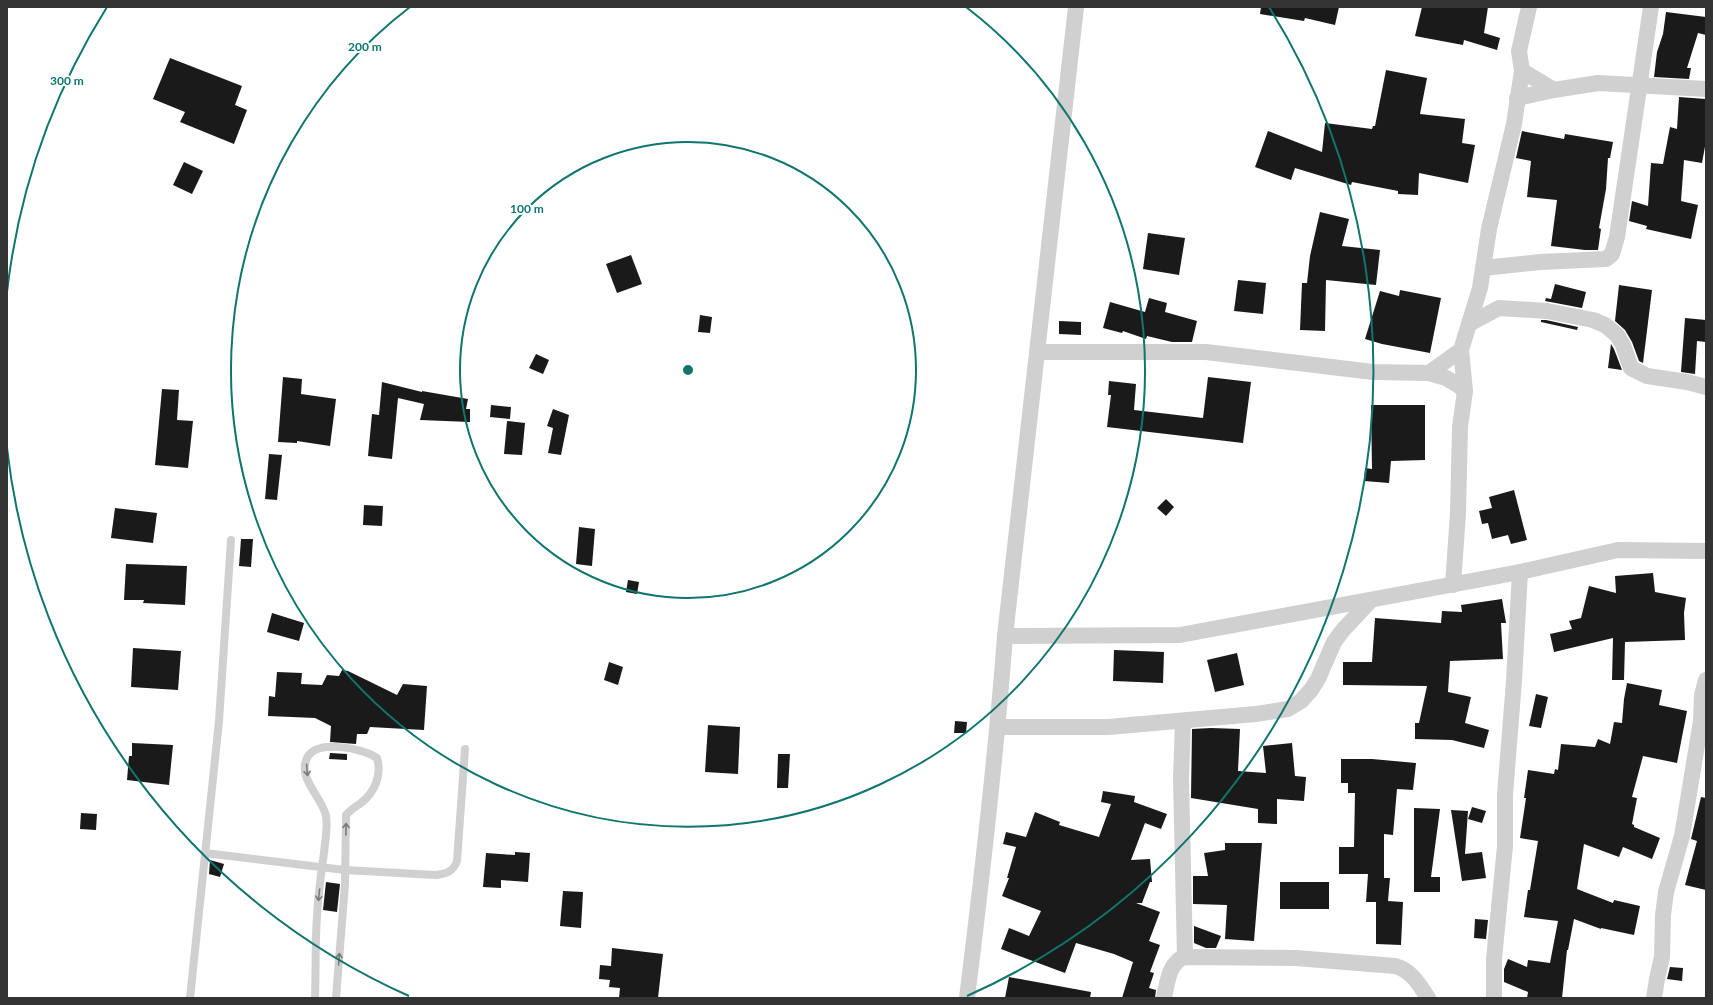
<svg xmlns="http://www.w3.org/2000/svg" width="1713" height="1005" viewBox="0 0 1713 1005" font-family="Lato,sans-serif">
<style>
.building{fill:#1a1a1a}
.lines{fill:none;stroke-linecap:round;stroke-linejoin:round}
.lane{stroke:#d0d0d0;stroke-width:8}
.street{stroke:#d0d0d0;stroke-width:16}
.oneway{stroke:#7a7a7a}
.ring{fill:none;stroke:#0f766e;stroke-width:2}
.centre{fill:#0f766e;stroke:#fff;stroke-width:2}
.ring-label{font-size:12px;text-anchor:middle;font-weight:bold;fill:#0f766e;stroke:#fff;stroke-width:4;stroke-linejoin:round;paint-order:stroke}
</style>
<rect width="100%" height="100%" fill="#fff"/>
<g class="building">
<polygon points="1261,7 1339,7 1335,25 1305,18 1304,21 1260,14"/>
<polygon points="1422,7 1488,7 1484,33 1500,38 1497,50 1464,40 1463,45 1415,36"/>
<polygon points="1666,12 1706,17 1706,35 1698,33 1687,68 1691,68 1689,79 1654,77 1657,52 1663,34"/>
<polygon points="170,58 242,86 235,105 247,110 234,144 180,122 185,112 153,99"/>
<polygon points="1386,70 1427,78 1420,114 1465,119 1462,143 1475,145 1468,183 1419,173 1418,195 1398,194 1398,191 1352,182 1351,185 1295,168 1291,180 1255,167 1268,131 1322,152 1325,123 1372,129 1373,126 1375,126"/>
<polygon points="1679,97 1706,99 1706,141 1702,163 1684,160 1681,201 1698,205 1691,239 1646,229 1647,226 1629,221 1632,201 1648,206 1651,163 1663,164 1670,127 1677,129"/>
<polygon points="1522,131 1564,139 1565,134 1613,142 1610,158 1608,158 1606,189 1599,228 1601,229 1598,250 1585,250 1551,246 1557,200 1527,197 1531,161 1516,158"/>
<polygon points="184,162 203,171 192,194 173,185"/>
<polygon points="1320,212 1349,219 1342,246 1380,250 1376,285 1326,280 1325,331 1300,330 1302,283 1307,283 1310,256"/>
<polygon points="1148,233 1185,238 1179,275 1143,269"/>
<polygon points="631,255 642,284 617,293 606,264"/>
<polygon points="1238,280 1266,283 1263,314 1234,311"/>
<polygon points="1555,284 1586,292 1582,308 1545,301 1546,298 1551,299"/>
<polygon points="1619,285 1652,290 1643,363 1639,361 1632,342 1625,330 1615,321"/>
<polygon points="1400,290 1441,298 1430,353 1382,344 1365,339 1380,291 1399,296"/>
<polygon points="1149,298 1167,303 1165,312 1197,321 1192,342 1172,342 1147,336 1146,339 1123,331 1122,333 1103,328 1110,302 1145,312"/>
<polygon points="700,315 712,317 710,333 698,332"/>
<polygon points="1685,318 1706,320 1706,342 1697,341 1695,374 1681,372"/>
<polygon points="1541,320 1546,320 1578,327 1577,330 1541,322"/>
<polygon points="1059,321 1081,322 1081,335 1059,334"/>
<polygon points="1611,344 1614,349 1622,370 1608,368"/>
<polygon points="536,354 549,360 543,374 529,368"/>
<polygon points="283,377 302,379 301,394 336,399 330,446 297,441 297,443 278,442"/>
<polygon points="1208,377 1251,382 1243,443 1107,427 1111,395 1108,395 1109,381 1136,384 1134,410 1203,418"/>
<polygon points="382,382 422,392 422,391 468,399 466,409 470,409 470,422 420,420 424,404 398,398 392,459 368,456 372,414 379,415"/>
<polygon points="162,389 179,390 177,420 193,421 188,468 155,465"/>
<polygon points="491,405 511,407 510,419 490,417"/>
<polygon points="1371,405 1425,405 1425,460 1391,461 1389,483 1364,481 1365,468 1372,469"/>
<polygon points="553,409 569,415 561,455 548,453 553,428 547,426"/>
<polygon points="507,421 525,423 522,455 504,454"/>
<polygon points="269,454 282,455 277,500 265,499"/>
<polygon points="1514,490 1527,540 1511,544 1508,535 1492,539 1488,523 1482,524 1479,511 1492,508 1489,497"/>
<polygon points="1166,499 1174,507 1166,516 1157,508"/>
<polygon points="364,505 383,506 382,526 363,525"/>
<polygon points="115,508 157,513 153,543 111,538"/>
<polygon points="579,527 595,529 592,566 576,564"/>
<polygon points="241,539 253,539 251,567 239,566"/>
<polygon points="126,564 187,566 185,605 143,603 144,600 124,600"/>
<polygon points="1653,573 1655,592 1686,598 1684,613 1685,640 1625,642 1624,680 1612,680 1613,638 1554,652 1550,634 1572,629 1569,621 1581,618 1589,586 1616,593 1615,576"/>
<polygon points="628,580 639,582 637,594 626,592"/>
<polygon points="1502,599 1506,623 1501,623 1503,659 1450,661 1448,692 1471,697 1465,723 1489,730 1484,748 1452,740 1415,739 1415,723 1419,723 1427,686 1343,685 1343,662 1372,662 1375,618 1441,623 1442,611 1462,612 1461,605"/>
<polygon points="272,613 304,623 299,641 267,632"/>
<polygon points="133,648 181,651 178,690 131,687"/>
<polygon points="1114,650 1164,652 1163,683 1113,681"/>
<polygon points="1237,653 1244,685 1215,692 1207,660"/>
<polygon points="609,662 623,667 618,685 604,680"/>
<polygon points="342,670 348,671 397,695 403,684 427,686 424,730 370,727 367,734 357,734 356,744 330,742 331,726 315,718 268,716 269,696 275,697 277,672 302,673 301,684 322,685 327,675 339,676"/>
<polygon points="1627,683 1662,690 1659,705 1687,711 1677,763 1643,756 1632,797 1637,798 1632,824 1634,825 1634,827 1660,838 1652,859 1623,847 1619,857 1584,844 1577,889 1613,903 1614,900 1640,906 1634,935 1601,928 1601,929 1574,919 1568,950 1567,950 1562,998 1527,998 1528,992 1504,982 1504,969 1508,959 1527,967 1528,960 1550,963 1558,921 1524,917 1528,890 1530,890 1538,841 1520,838 1526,798 1524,798 1528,770 1554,774 1555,769 1558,770 1561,744 1595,747 1598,739 1610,744 1614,722 1622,723 1624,699"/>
<polygon points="1536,694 1548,697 1541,728 1529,726"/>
<polygon points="955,721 967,722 966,733 954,733"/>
<polygon points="708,725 740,727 738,774 705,772"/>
<polygon points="1211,728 1240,729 1238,771 1266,773 1263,746 1292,743 1295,776 1306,777 1304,801 1277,799 1277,824 1258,823 1258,809 1191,798 1192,729"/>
<polygon points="132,743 173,745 169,785 127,780 129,756 132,756"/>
<polygon points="330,753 347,754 347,760 329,759"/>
<polygon points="778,754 790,754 788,788 777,788"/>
<polygon points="1341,759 1372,759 1416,763 1413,790 1397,789 1393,835 1384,834 1384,878 1390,878 1388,901 1403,902 1401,945 1376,944 1376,902 1366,902 1368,874 1339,874 1339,847 1354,847 1355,793 1348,793 1348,783 1341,783"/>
<polygon points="1103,791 1135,796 1134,802 1167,814 1161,829 1145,823 1131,860 1150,859 1152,882 1150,882 1142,903 1136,903 1160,912 1149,941 1160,945 1150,972 1154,973 1149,988 1156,990 1155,998 1122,998 1133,962 1114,954 1076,943 1065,973 1001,949 1009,928 1029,936 1041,911 1002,896 1009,878 1007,878 1016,847 1003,844 1006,832 1026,837 1035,812 1060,822 1059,825 1099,837 1111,804 1101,802"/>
<polygon points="1701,797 1706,798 1706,890 1685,885 1697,841 1691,839"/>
<polygon points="1472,807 1486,811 1482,823 1468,819"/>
<polygon points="1414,808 1440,809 1431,877 1440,877 1440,892 1414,892"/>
<polygon points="1451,810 1468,811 1465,854 1482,852 1486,878 1462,881"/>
<polygon points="81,813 97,814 96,830 80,829"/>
<polygon points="1225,843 1262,843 1254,941 1225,939 1227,905 1193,904 1193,876 1208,876 1204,853 1225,850"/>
<polygon points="515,852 530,853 528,882 501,880 501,888 483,887 486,853 515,855"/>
<polygon points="210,860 224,864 220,877 209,874"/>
<polygon points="326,882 340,884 337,912 323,910"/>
<rect x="1280" y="882" width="49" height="27"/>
<polygon points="563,891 583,892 581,928 560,926"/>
<polygon points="1475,919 1488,920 1486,939 1474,938"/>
<polygon points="1194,926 1221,936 1216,948 1206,948 1194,943"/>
<polygon points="612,948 663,954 658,998 619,998 620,988 609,987 610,980 599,979 600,965 611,966"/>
<polygon points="1670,967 1683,968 1682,981 1667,979"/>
<polygon points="1009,977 1091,992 1090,998 1005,998"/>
</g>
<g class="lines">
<g class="lane">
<path d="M205,853L345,870L435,875C446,874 453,872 457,861L465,749"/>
<polyline points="190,998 219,721 231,540"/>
<path d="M315,998C316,971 315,943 317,916C318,895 321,874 324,853C325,841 328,828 326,816C323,798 297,779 307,758C316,739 363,748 377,758C382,775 375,792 361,803C355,807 350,810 346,815L345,884L336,998"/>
</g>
<g class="street">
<polyline points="1522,71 1554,90"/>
<polyline points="1517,98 1554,90 1598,83 1706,89"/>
<polyline points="1483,268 1540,262 1606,259 1612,254 1617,237 1651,7"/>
<polyline points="1469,324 1499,308 1547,311 1593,320 1605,325 1617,335 1623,345 1631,368 1647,376 1687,382 1706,387"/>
<polyline points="1038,352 1206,352 1373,372 1429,373 1446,378 1458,385 1465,391"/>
<polyline points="1429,373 1461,350"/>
<polyline points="1453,585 1458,513 1460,427 1465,391 1461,350 1480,288 1489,229 1514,124 1522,71 1519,51 1529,7"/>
<polyline points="1005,636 1180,635 1520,572 1618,550 1706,551"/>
<polyline points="1183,722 1181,779 1185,957"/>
<polyline points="998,727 1108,727 1256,714 1288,709 1301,701 1311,690 1318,679 1334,642 1343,630 1371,600"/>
<path d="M967,998C982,877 996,757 1005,636L1076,7"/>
<path d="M1164,998C1167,984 1169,961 1185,957L1296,958L1395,966C1411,970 1419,984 1428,998"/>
<polyline points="1494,998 1494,959 1505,846 1505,795 1514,681 1520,572"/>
<polyline points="1654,998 1657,979 1662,957 1663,915 1666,892 1682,836 1701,721 1702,695 1706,680"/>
</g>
</g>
<defs><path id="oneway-shaft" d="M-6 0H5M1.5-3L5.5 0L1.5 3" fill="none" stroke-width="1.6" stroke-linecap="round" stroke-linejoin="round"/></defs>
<g class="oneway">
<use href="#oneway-shaft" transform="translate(307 770) rotate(86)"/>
<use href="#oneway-shaft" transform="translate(346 829) rotate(-89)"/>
<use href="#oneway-shaft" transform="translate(319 895) rotate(96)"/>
<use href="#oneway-shaft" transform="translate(339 959) rotate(-86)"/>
</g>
<g class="ring">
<circle cx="688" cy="370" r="228"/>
<path d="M966 7A457 457 0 1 1 410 7"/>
<path d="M409 996A685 685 0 0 1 7 448M7 292A685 685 0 0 1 107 7M1269 7A685 685 0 0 1 967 996"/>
</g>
<circle cx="688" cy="370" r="6" class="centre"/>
<g class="ring-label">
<text x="365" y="51">200 m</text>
<text x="67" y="85">300 m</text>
<text x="527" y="213">100 m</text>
</g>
<rect width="1713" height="1005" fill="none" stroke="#333333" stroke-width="16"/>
</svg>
